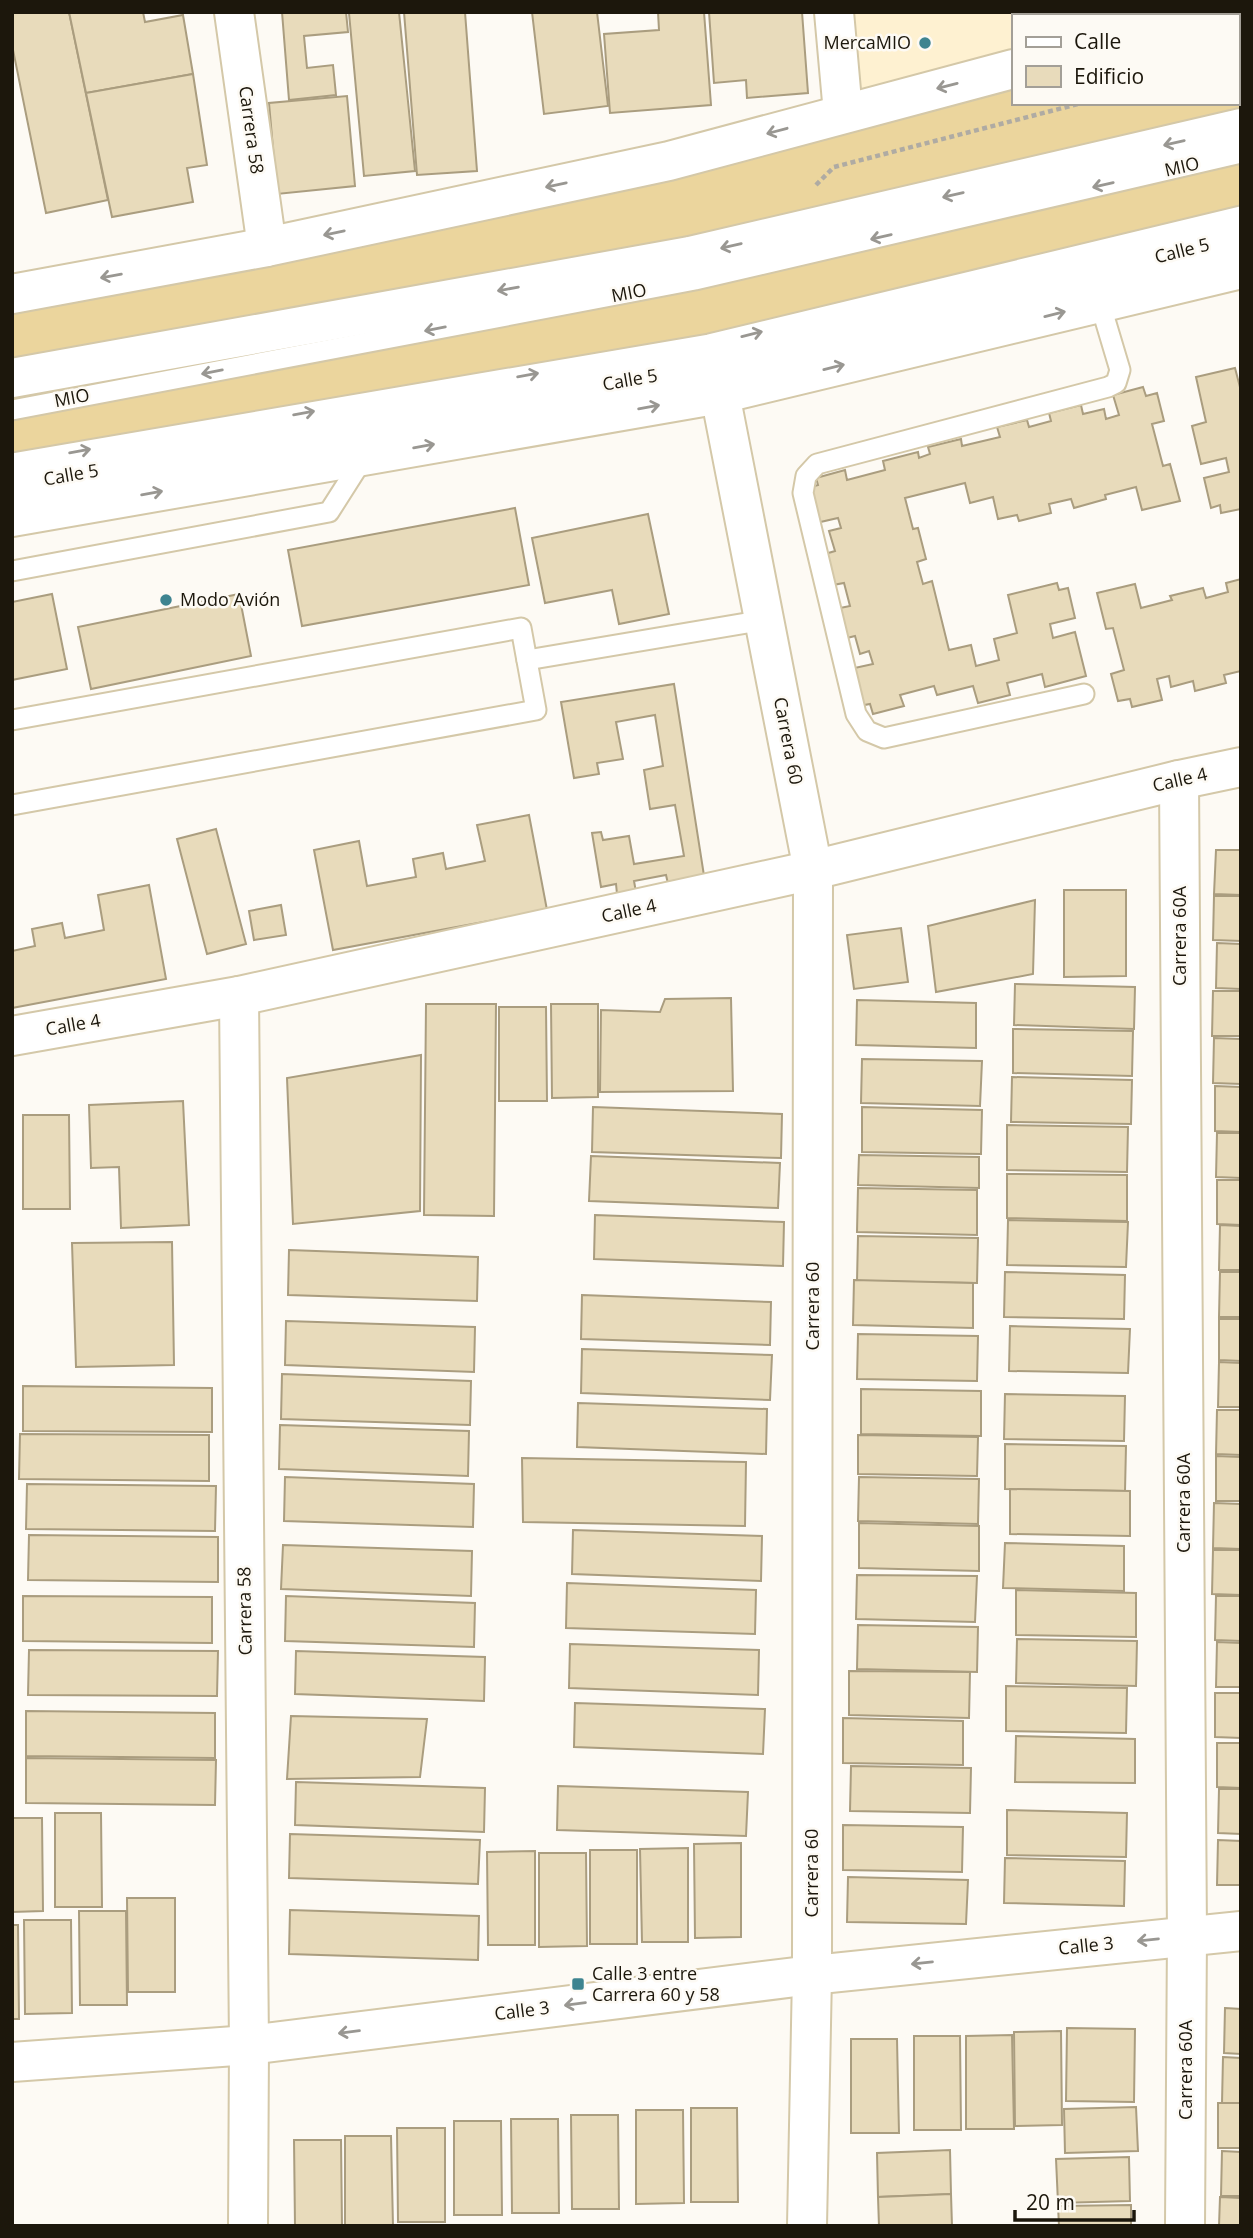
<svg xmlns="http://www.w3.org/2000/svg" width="1253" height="2238" viewBox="0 0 1253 2238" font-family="'Open Sans',sans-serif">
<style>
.built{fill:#fef1d1}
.grass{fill:#ebd59d}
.building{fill:#e8dbbb;stroke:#aa9d7f;stroke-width:2}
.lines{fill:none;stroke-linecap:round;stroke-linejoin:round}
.lane-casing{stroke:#d4c8a8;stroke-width:23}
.street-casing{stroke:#d4c8a8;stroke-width:42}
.secondary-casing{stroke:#d4c8a8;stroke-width:42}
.primary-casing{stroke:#d4c8a8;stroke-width:42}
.path{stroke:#afaba3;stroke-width:4.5;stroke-dasharray:5 3.5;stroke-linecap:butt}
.lane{stroke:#fff;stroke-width:19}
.street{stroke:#fff;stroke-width:38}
.secondary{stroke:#fff;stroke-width:38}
.primary{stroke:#fff;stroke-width:38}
.oneway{stroke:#999792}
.poi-dot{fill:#3e8490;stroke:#fdfaf4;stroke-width:2.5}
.labels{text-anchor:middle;stroke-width:5;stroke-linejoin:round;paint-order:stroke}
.poi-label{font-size:18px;fill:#1c170c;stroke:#fdfaf4;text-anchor:start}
.street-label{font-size:18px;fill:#1c170c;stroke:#fdfaf4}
</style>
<rect width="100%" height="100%" fill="#fdfaf4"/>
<polygon class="built" points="834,12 1236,12 1222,16 1013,16 1013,69 843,113"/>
<polygon class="grass" points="1241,12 1241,216 709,344 12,463 12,294 1013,69 1013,103 1237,103 1237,16"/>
<g class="building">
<polygon points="12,12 69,12 108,200 46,213 12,45"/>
<polygon points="69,12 143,12 145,22 183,15 193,74 86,93"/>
<polygon points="282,12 346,12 348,32 304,36 307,68 333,65 336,95 289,100"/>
<polygon points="399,12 415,171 364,176 349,13"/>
<polygon points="404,12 465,12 477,171 417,175"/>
<polygon points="532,12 597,12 608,106 544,114"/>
<polygon points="658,12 704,12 711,105 610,113 604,34 659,30"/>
<polygon points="709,12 802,12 808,93 747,98 746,80 714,83"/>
<polygon points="193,74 207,165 187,168 193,202 112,217 86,93"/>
<polygon points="347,96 355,186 277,194 269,103"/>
<polygon points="1235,368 1241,391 1241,509 1221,513 1220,505 1211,508 1204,478 1229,472 1226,458 1201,464 1192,426 1206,422 1196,377"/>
<polygon points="1143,387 1146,396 1157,393 1164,421 1152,424 1163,466 1170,464 1180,501 1142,510 1136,487 1105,495 1106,499 1074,508 1071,499 1049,504 1051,513 1019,521 1017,515 998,519 993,497 970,503 965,483 905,498 913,529 918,528 926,559 917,562 923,584 932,581 949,650 971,645 976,666 999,660 994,639 1017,633 1008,595 1057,583 1059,590 1068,588 1075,618 1050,624 1053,638 1075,632 1086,676 1045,687 1042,674 1007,683 1010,695 978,703 973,686 937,695 934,686 900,695 904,706 873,714 870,704 859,706 850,669 873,664 869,651 860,654 855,636 847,638 840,608 850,606 844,583 833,585 825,554 835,551 829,531 841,528 838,518 816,523 807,488 818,485 816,478 845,470 847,480 885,470 883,461 918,452 919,458 930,454 928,447 961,439 962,446 1000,437 997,427 1027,420 1029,427 1051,421 1049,413 1081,405 1083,414 1104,409 1106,419 1119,415 1113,395"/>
<polygon points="515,508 529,585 302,626 288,550"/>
<polygon points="648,514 669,614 619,624 612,590 545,603 532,538"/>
<polygon points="1241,579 1241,671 1224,675 1226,683 1195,691 1193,681 1171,687 1169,676 1157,679 1162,700 1132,707 1130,699 1118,701 1111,674 1124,670 1113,628 1106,629 1097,593 1135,584 1141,608 1172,600 1170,596 1203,588 1206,598 1228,592 1226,583"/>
<polygon points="52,594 67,669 12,680 12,602"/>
<polygon points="239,594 251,656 91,689 78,627"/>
<polygon points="674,684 705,882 669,888 666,875 634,881 636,892 617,894 616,884 601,887 592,833 601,832 603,840 629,836 634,864 684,856 675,805 650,809 644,770 663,766 655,715 616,722 623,759 597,763 599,774 574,778 561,702"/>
<polygon points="529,815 547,910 333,950 314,850 359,841 367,886 416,877 413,859 443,853 446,869 485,861 477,825"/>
<polygon points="216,829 246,944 207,954 177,839"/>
<polygon points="1216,850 1241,850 1241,895 1214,894"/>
<polygon points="149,885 166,979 12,1008 12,951 35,946 32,929 62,923 65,938 104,930 98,895"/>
<polygon points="1064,890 1126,890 1126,976 1064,977"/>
<polygon points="1214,896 1241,896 1241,941 1213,940"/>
<polygon points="1035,900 1033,974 936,992 928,926"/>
<polygon points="281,905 286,935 254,940 249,911"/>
<polygon points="901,928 908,982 854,989 847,935"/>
<polygon points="1217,943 1241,944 1241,989 1216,988"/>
<polygon points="1015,984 1135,987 1134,1029 1014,1025"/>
<polygon points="1213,991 1241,991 1241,1036 1212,1036"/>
<polygon points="731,998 733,1091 600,1092 601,1010 660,1012 665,999"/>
<polygon points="857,1000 976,1003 976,1048 856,1045"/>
<polygon points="426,1004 496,1004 494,1216 424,1215"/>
<polygon points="551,1004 598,1004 598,1097 552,1098"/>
<polygon points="499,1007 546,1007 547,1101 499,1101"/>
<polygon points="1013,1029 1133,1031 1132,1076 1013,1073"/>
<polygon points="1214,1038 1241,1039 1241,1084 1213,1083"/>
<polygon points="421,1055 420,1211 293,1224 287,1078"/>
<polygon points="862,1059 982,1061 980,1106 861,1103"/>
<polygon points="1012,1077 1132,1080 1131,1124 1011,1122"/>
<polygon points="1215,1086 1241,1087 1241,1132 1215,1131"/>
<polygon points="183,1101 189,1225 121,1228 119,1167 91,1168 89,1105"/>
<polygon points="593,1107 782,1114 781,1158 592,1152"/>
<polygon points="862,1107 982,1110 981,1154 862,1152"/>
<polygon points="23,1115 69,1115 70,1209 23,1209"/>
<polygon points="1007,1125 1128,1127 1127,1172 1007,1170"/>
<polygon points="1217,1133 1241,1133 1241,1178 1216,1177"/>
<polygon points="859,1155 979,1157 979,1188 858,1185"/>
<polygon points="591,1156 780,1163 778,1208 589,1201"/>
<polygon points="1007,1174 1127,1175 1127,1221 1007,1218"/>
<polygon points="1217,1180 1241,1180 1241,1225 1217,1224"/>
<polygon points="858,1188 977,1190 977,1235 857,1232"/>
<polygon points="595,1215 784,1222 783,1266 594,1259"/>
<polygon points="1008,1220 1128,1222 1126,1267 1007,1265"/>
<polygon points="1220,1225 1241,1226 1241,1270 1219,1270"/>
<polygon points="858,1236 978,1238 977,1283 857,1281"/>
<polygon points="172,1242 174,1365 76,1367 72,1243"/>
<polygon points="289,1250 478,1257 477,1301 288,1295"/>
<polygon points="1005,1272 1125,1275 1124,1319 1004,1317"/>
<polygon points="1220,1272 1241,1272 1241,1317 1219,1317"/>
<polygon points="854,1280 973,1283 973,1328 853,1325"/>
<polygon points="582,1295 771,1302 770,1345 581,1339"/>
<polygon points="1219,1319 1241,1319 1241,1361 1219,1360"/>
<polygon points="286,1321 475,1327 474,1372 285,1365"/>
<polygon points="1010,1326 1130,1329 1128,1373 1009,1371"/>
<polygon points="858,1334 978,1336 977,1381 857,1379"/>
<polygon points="582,1349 772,1355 770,1400 581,1393"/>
<polygon points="1219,1362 1241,1363 1241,1407 1218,1407"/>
<polygon points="282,1374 471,1381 470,1425 281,1419"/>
<polygon points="23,1386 212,1388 212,1432 23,1431"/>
<polygon points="861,1389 981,1391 981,1436 861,1434"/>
<polygon points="1005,1394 1125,1396 1124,1441 1004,1439"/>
<polygon points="578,1403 767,1409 766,1454 577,1447"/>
<polygon points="1217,1410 1241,1410 1241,1455 1216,1454"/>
<polygon points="280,1425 469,1431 468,1476 279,1469"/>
<polygon points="20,1434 209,1435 209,1481 19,1479"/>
<polygon points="858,1435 978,1437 977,1476 858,1474"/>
<polygon points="1005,1444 1126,1446 1125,1491 1005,1489"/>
<polygon points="1216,1456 1241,1457 1241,1501 1216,1501"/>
<polygon points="522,1458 746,1462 745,1526 523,1522"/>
<polygon points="285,1477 474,1484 473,1527 284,1521"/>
<polygon points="859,1477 979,1479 978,1524 858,1521"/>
<polygon points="27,1484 216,1486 215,1531 26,1529"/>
<polygon points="1010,1489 1130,1491 1130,1536 1010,1534"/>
<polygon points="1214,1503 1241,1504 1241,1549 1213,1548"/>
<polygon points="859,1523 979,1526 979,1571 859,1568"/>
<polygon points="573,1530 762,1536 761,1581 572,1574"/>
<polygon points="29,1535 218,1537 218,1582 28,1580"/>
<polygon points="1005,1543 1124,1546 1124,1591 1003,1588"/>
<polygon points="283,1545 472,1551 471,1596 281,1589"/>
<polygon points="1213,1550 1241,1550 1241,1595 1212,1594"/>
<polygon points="857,1575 977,1576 975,1622 856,1619"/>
<polygon points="567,1583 756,1590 755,1634 566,1628"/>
<polygon points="1016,1590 1136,1593 1136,1637 1016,1635"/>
<polygon points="23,1596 212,1597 212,1643 23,1641"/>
<polygon points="286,1596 475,1603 474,1647 285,1641"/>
<polygon points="1216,1596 1241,1596 1241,1641 1215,1640"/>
<polygon points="858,1625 978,1627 977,1672 857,1669"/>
<polygon points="1017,1639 1137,1641 1136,1686 1016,1683"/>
<polygon points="1217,1642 1241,1643 1241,1687 1216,1687"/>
<polygon points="570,1644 759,1650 758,1695 569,1688"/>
<polygon points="29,1650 218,1651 217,1696 28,1695"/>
<polygon points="296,1651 485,1657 484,1701 295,1694"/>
<polygon points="849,1671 970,1672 969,1718 849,1715"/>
<polygon points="1006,1686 1127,1688 1126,1733 1006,1731"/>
<polygon points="1215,1693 1241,1693 1241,1738 1215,1737"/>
<polygon points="575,1703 765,1709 763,1754 574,1747"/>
<polygon points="26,1711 215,1713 215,1758 26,1756"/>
<polygon points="291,1716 427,1719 420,1777 287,1779"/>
<polygon points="843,1718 963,1721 963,1765 843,1763"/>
<polygon points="1016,1736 1135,1739 1135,1783 1015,1782"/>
<polygon points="1217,1743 1241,1743 1241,1788 1217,1787"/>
<polygon points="26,1758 216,1760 215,1805 26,1803"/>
<polygon points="851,1766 971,1768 970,1813 850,1811"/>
<polygon points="296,1782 485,1788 484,1832 295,1825"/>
<polygon points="558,1786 748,1792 746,1836 557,1830"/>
<polygon points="1219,1789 1241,1789 1241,1834 1218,1833"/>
<polygon points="1007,1810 1127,1813 1126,1857 1007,1855"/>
<polygon points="55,1813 101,1813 102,1907 55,1907"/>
<polygon points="12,1818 42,1818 43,1911 12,1912"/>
<polygon points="843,1825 963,1827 962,1872 843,1870"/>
<polygon points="290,1834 480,1840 478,1884 289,1878"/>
<polygon points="1218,1840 1241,1841 1241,1885 1217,1885"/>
<polygon points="741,1843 741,1937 695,1938 694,1844"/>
<polygon points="688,1848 688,1942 642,1942 640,1849"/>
<rect x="590" y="1850" width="47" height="94"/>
<polygon points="535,1851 535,1945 488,1945 487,1852"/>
<polygon points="539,1853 586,1853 587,1946 539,1947"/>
<polygon points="1005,1858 1125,1861 1124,1906 1004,1903"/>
<polygon points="848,1877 968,1880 966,1924 847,1922"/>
<polygon points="127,1898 175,1898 175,1992 128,1992"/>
<polygon points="290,1910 479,1916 478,1960 289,1954"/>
<polygon points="79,1911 126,1911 127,2005 80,2005"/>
<polygon points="24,1920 71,1920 72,2013 25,2014"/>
<polygon points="12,1925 18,1925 19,2019 12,2019"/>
<polygon points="1225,2008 1241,2009 1241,2054 1224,2053"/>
<polygon points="1067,2028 1135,2029 1134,2102 1066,2101"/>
<polygon points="1061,2031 1062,2125 1015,2126 1014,2032"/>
<polygon points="1012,2035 1014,2129 966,2129 966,2036"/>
<polygon points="914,2036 960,2036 961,2130 914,2130"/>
<polygon points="851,2039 897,2039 899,2133 851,2133"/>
<polygon points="1223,2057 1241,2058 1241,2103 1222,2103"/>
<rect x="1218" y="2103" width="23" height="45"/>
<polygon points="1136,2107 1138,2151 1065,2153 1064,2109"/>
<polygon points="691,2108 737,2108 738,2202 691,2202"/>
<polygon points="636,2110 683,2110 684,2203 636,2204"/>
<polygon points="571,2115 618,2115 619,2209 572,2209"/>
<polygon points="511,2119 558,2119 559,2213 512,2213"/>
<polygon points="454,2121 501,2121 502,2215 454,2215"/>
<polygon points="397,2128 445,2128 445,2222 398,2222"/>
<polygon points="345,2136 391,2136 393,2226 345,2226"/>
<polygon points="294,2140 341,2140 342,2226 295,2226"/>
<polygon points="950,2150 951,2194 878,2197 877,2153"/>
<polygon points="1222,2151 1241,2152 1241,2196 1221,2196"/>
<polygon points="1129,2157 1130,2201 1058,2203 1056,2159"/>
<polygon points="951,2194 952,2226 879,2226 878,2197"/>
<polygon points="1220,2197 1241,2198 1241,2226 1219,2226"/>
<polygon points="1131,2205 1131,2226 1059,2226 1058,2206"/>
</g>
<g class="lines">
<g class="lane-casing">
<g id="lane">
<polyline points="12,410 695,280 1241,153"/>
<polyline points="12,463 709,344 1241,216"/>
<polyline points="12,571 329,512 364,457"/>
<polyline points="527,660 764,620"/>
<polyline points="1084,694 884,738 867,731 856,714 803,493 806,476 817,464 1108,387 1116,383 1120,370 1100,303"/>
<polyline points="12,720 521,628 536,710 12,805"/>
</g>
</g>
<g class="street-casing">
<g id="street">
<polyline points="234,12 267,247"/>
<polyline points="834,12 843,113"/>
<polyline points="720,394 813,870 812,1975 807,2226"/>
<polyline points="1179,780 1187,1935 1185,2226"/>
<polyline points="239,996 249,2045 248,2226"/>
<polyline points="12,1036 239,996 813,870 1179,780 1241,767"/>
</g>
</g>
<g class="secondary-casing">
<polyline id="secondary" points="12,2062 249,2045 812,1975 1241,1931"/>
</g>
<g class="primary-casing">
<g id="primary">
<polyline points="1222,16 1236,12"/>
<polyline points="12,294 267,247 669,161 1013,69"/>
<polyline points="12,378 690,256 1241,128"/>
<polyline points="12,485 714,366 1241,237"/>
<polyline points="12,517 720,394 1241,269"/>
</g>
</g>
<g class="path">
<polyline points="1237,64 1241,63"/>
<polyline points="816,185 834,167 1082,103"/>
</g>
<use href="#lane" class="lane"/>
<use href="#street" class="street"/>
<use href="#secondary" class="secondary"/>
<use href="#primary" class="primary"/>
</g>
<defs><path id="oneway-shaft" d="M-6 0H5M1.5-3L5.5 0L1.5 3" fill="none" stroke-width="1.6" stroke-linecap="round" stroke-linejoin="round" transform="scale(1.75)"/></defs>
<g class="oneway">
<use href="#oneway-shaft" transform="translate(947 86) rotate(166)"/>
<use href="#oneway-shaft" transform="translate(777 131) rotate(165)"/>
<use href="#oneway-shaft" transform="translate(1174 143) rotate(167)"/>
<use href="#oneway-shaft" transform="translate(556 185) rotate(168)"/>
<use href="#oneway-shaft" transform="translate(1103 185) rotate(167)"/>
<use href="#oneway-shaft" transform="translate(953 195) rotate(167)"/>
<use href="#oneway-shaft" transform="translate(334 233) rotate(168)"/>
<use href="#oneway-shaft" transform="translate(881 237) rotate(167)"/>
<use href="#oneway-shaft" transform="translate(731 246) rotate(167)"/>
<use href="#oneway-shaft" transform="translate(111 276) rotate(170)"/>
<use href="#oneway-shaft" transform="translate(508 289) rotate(170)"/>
<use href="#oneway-shaft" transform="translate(1055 314) rotate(-14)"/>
<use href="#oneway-shaft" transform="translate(435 329) rotate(169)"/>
<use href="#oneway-shaft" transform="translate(752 334) rotate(-14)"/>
<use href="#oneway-shaft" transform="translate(834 367) rotate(-14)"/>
<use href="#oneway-shaft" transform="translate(212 372) rotate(169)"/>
<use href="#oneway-shaft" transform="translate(528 375) rotate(-10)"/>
<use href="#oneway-shaft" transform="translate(649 407) rotate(-10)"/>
<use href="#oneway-shaft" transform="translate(304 413) rotate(-10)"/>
<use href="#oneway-shaft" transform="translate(424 446) rotate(-10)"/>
<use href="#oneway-shaft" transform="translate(80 451) rotate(-10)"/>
<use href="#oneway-shaft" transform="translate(152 493) rotate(-10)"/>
<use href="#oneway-shaft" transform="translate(1148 1940) rotate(174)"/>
<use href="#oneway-shaft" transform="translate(922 1963) rotate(174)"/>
<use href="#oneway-shaft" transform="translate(575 2004) rotate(173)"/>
<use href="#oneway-shaft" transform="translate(349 2032) rotate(173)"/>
</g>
<g class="poi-dot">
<circle cx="925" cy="43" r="7"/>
<circle cx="166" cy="600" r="7"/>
<rect x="571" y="1977" width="14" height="14" rx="3.5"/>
</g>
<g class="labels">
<g class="poi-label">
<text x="911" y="49" text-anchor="end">MercaMIO</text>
<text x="180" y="606">Modo Avión</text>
<text x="592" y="1980">Calle 3 entre<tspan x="592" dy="21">Carrera 60 y 58</tspan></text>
</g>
<g class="street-label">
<text transform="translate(251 130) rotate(82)" y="6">Carrera 58</text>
<text transform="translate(1182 167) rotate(-13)" y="6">MIO</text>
<text transform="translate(1182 251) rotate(-14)" y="6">Calle 5</text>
<text transform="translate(629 293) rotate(-11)" y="6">MIO</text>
<text transform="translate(630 380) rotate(-10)" y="6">Calle 5</text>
<text transform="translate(72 398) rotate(-11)" y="6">MIO</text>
<text transform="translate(71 475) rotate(-10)" y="6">Calle 5</text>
<text transform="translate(788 741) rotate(79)" y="6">Carrera 60</text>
<text transform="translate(1180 780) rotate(-13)" y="6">Calle 4</text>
<text transform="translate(629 911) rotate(-12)" y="6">Calle 4</text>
<text transform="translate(1180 936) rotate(-90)" y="6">Carrera 60A</text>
<text transform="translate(73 1025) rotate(-10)" y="6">Calle 4</text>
<text transform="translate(813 1306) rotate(-90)" y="6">Carrera 60</text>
<text transform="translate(1184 1503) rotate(-90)" y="6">Carrera 60A</text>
<text transform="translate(245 1611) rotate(-91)" y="6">Carrera 58</text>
<text transform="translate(812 1873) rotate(-90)" y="6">Carrera 60</text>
<text transform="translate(1086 1946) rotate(-6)" y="6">Calle 3</text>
<text transform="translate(522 2011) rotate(-7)" y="6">Calle 3</text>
<text transform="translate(1186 2070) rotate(-90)" y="6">Carrera 60A</text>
</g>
</g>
<rect width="1253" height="2238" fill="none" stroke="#1c170c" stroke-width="28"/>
<rect x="1012" y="14" width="228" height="91" fill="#fdfaf4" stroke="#a39f97" stroke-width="2"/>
<rect x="1026" y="37" width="35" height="10" fill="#ffffff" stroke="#a39f97" stroke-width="2"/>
<text x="1074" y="49" font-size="21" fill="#1c170c">Calle</text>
<rect x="1026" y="66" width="35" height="21" fill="#e8dbbb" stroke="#a39f97" stroke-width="2"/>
<text x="1074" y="84" font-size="21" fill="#1c170c">Edificio</text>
<path d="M1015 2210v10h119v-10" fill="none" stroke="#1c170c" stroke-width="3.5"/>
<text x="1026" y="2210" font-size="21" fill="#1c170c" stroke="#fdfaf4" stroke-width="5" paint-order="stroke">20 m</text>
</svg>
